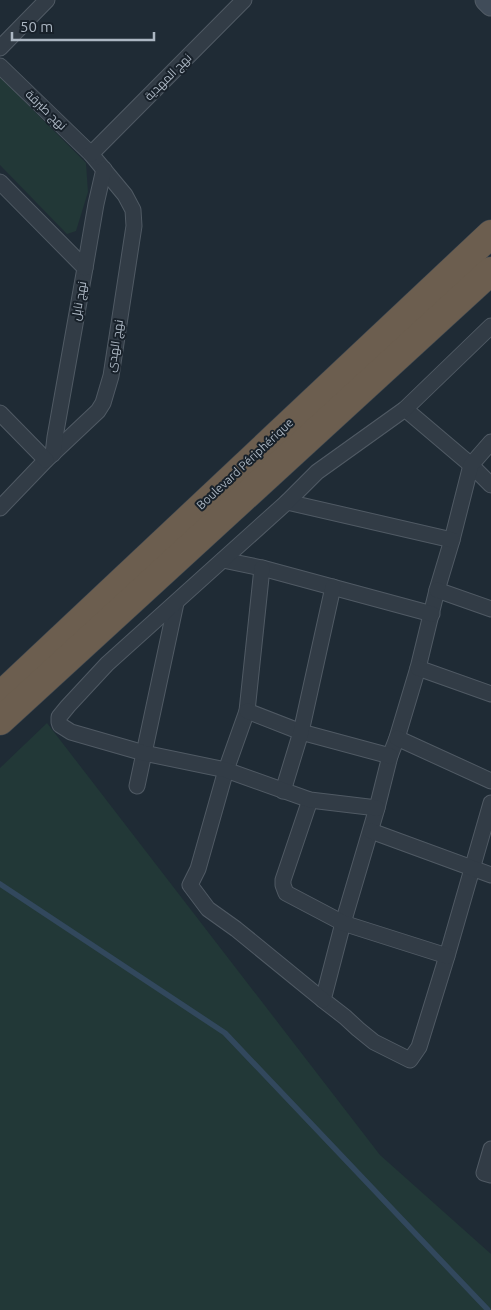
<svg xmlns="http://www.w3.org/2000/svg" width="491" height="1310" viewBox="0 0 491 1310" font-family="Ubuntu,Cairo,sans-serif">
<style>
.green{fill:#223837}
.lines{fill:none;stroke-linecap:round;stroke-linejoin:round}
.stream{stroke:#32485d;stroke-width:5.5}
.street-casing{stroke:#505a64;stroke-width:17}
.secondary-casing{stroke:#505a64;stroke-width:23}
.highway-casing{stroke:#3d4750;stroke-width:29}
.street{stroke:#323c46;stroke-width:15}
.secondary{stroke:#404c59;stroke-width:21}
.highway{stroke:#6c5e4f;stroke-width:28}
.labels{text-anchor:middle;stroke-width:4;stroke-linejoin:round;paint-order:stroke}
.street-label{font-size:12px;fill:#acb7c3;stroke:#18212a}
</style>
<rect width="100%" height="100%" fill="#1f2b35"/>
<g class="green">
<polygon points="0,77 86,163 88,192 76,231 67,234 0,165"/>
<polygon points="47,723 380,1155 491,1254 491,1310 0,1310 0,768"/>
</g>
<g class="lines">
<polyline class="stream" points="0,884 225,1033 488,1310"/>
<g class="street-casing">
<g id="street">
<polyline points="0,48 47,0"/>
<polyline points="0,66 91,154 125,195 133,210 134,226 111,376 103,403 98,411 46,460 0,508"/>
<polyline points="91,154 244,0"/>
<polyline points="0,182 85,268 55,437 53,454"/>
<polyline points="85,268 96,204 104,169"/>
<polyline points="405,409 471,465 491,485"/>
<polyline points="0,413 46,460"/>
<polyline points="491,442 471,465 452,540 437,590 418,668 397,738 390,756 377,808 343,923 323,1000 345,1017 358,1029 374,1042 410,1060 419,1047 447,956 491,803"/>
<polyline points="287,502 452,540"/>
<polyline points="223,560 262,568 432,614"/>
<polyline points="262,568 247,711 226,770 198,869 190,885 208,909 236,929 323,1000"/>
<polyline points="437,590 491,609"/>
<polyline points="418,668 491,694"/>
<polyline points="247,711 301,732 390,756"/>
<polyline points="397,738 491,781"/>
<polyline points="137,786 176,603"/>
<polyline points="283,791 301,732 333,587"/>
<polyline points="310,800 283,880 283,885 286,893 343,923 447,956"/>
<polyline points="377,808 310,800 226,770 144,753 71,732 60,725 59,722 59,717 68,706 107,664 287,502 317,472 405,409 491,326"/>
<polyline points="371,831 491,875"/>
<polyline points="491,1149 484,1173 491,1175"/>
</g>
</g>
<g class="secondary-casing">
<polyline id="secondary" points="486,0 491,5"/>
</g>
<g class="highway-casing">
<g id="highway">
<polyline points="0,696 491,234"/>
<polyline points="0,721 491,271"/>
</g>
</g>
<use href="#street" class="street"/>
<use href="#secondary" class="secondary"/>
<use href="#highway" class="highway"/>
</g>
<g class="labels">
<g class="street-label">
<text transform="translate(168 77) rotate(-45)" y="4">نهج المهدية</text>
<text transform="translate(46 110) rotate(44)" y="4">نهج طبرقة</text>
<text transform="translate(79 301) rotate(-80)" y="4">نهج نابل</text>
<text transform="translate(115 346) rotate(-81)" y="4">نهج الهدى</text>
<text transform="translate(245 464) rotate(-43)" y="4">Boulevard Périphérique</text>
</g>
</g>
<path d="M12 32v8h142v-8" fill="none" stroke="#acb7c3" stroke-width="2.5"/>
<text x="20" y="32" font-size="15" fill="#acb7c3" stroke="#18212a" stroke-width="4" paint-order="stroke">50 m</text>
</svg>
